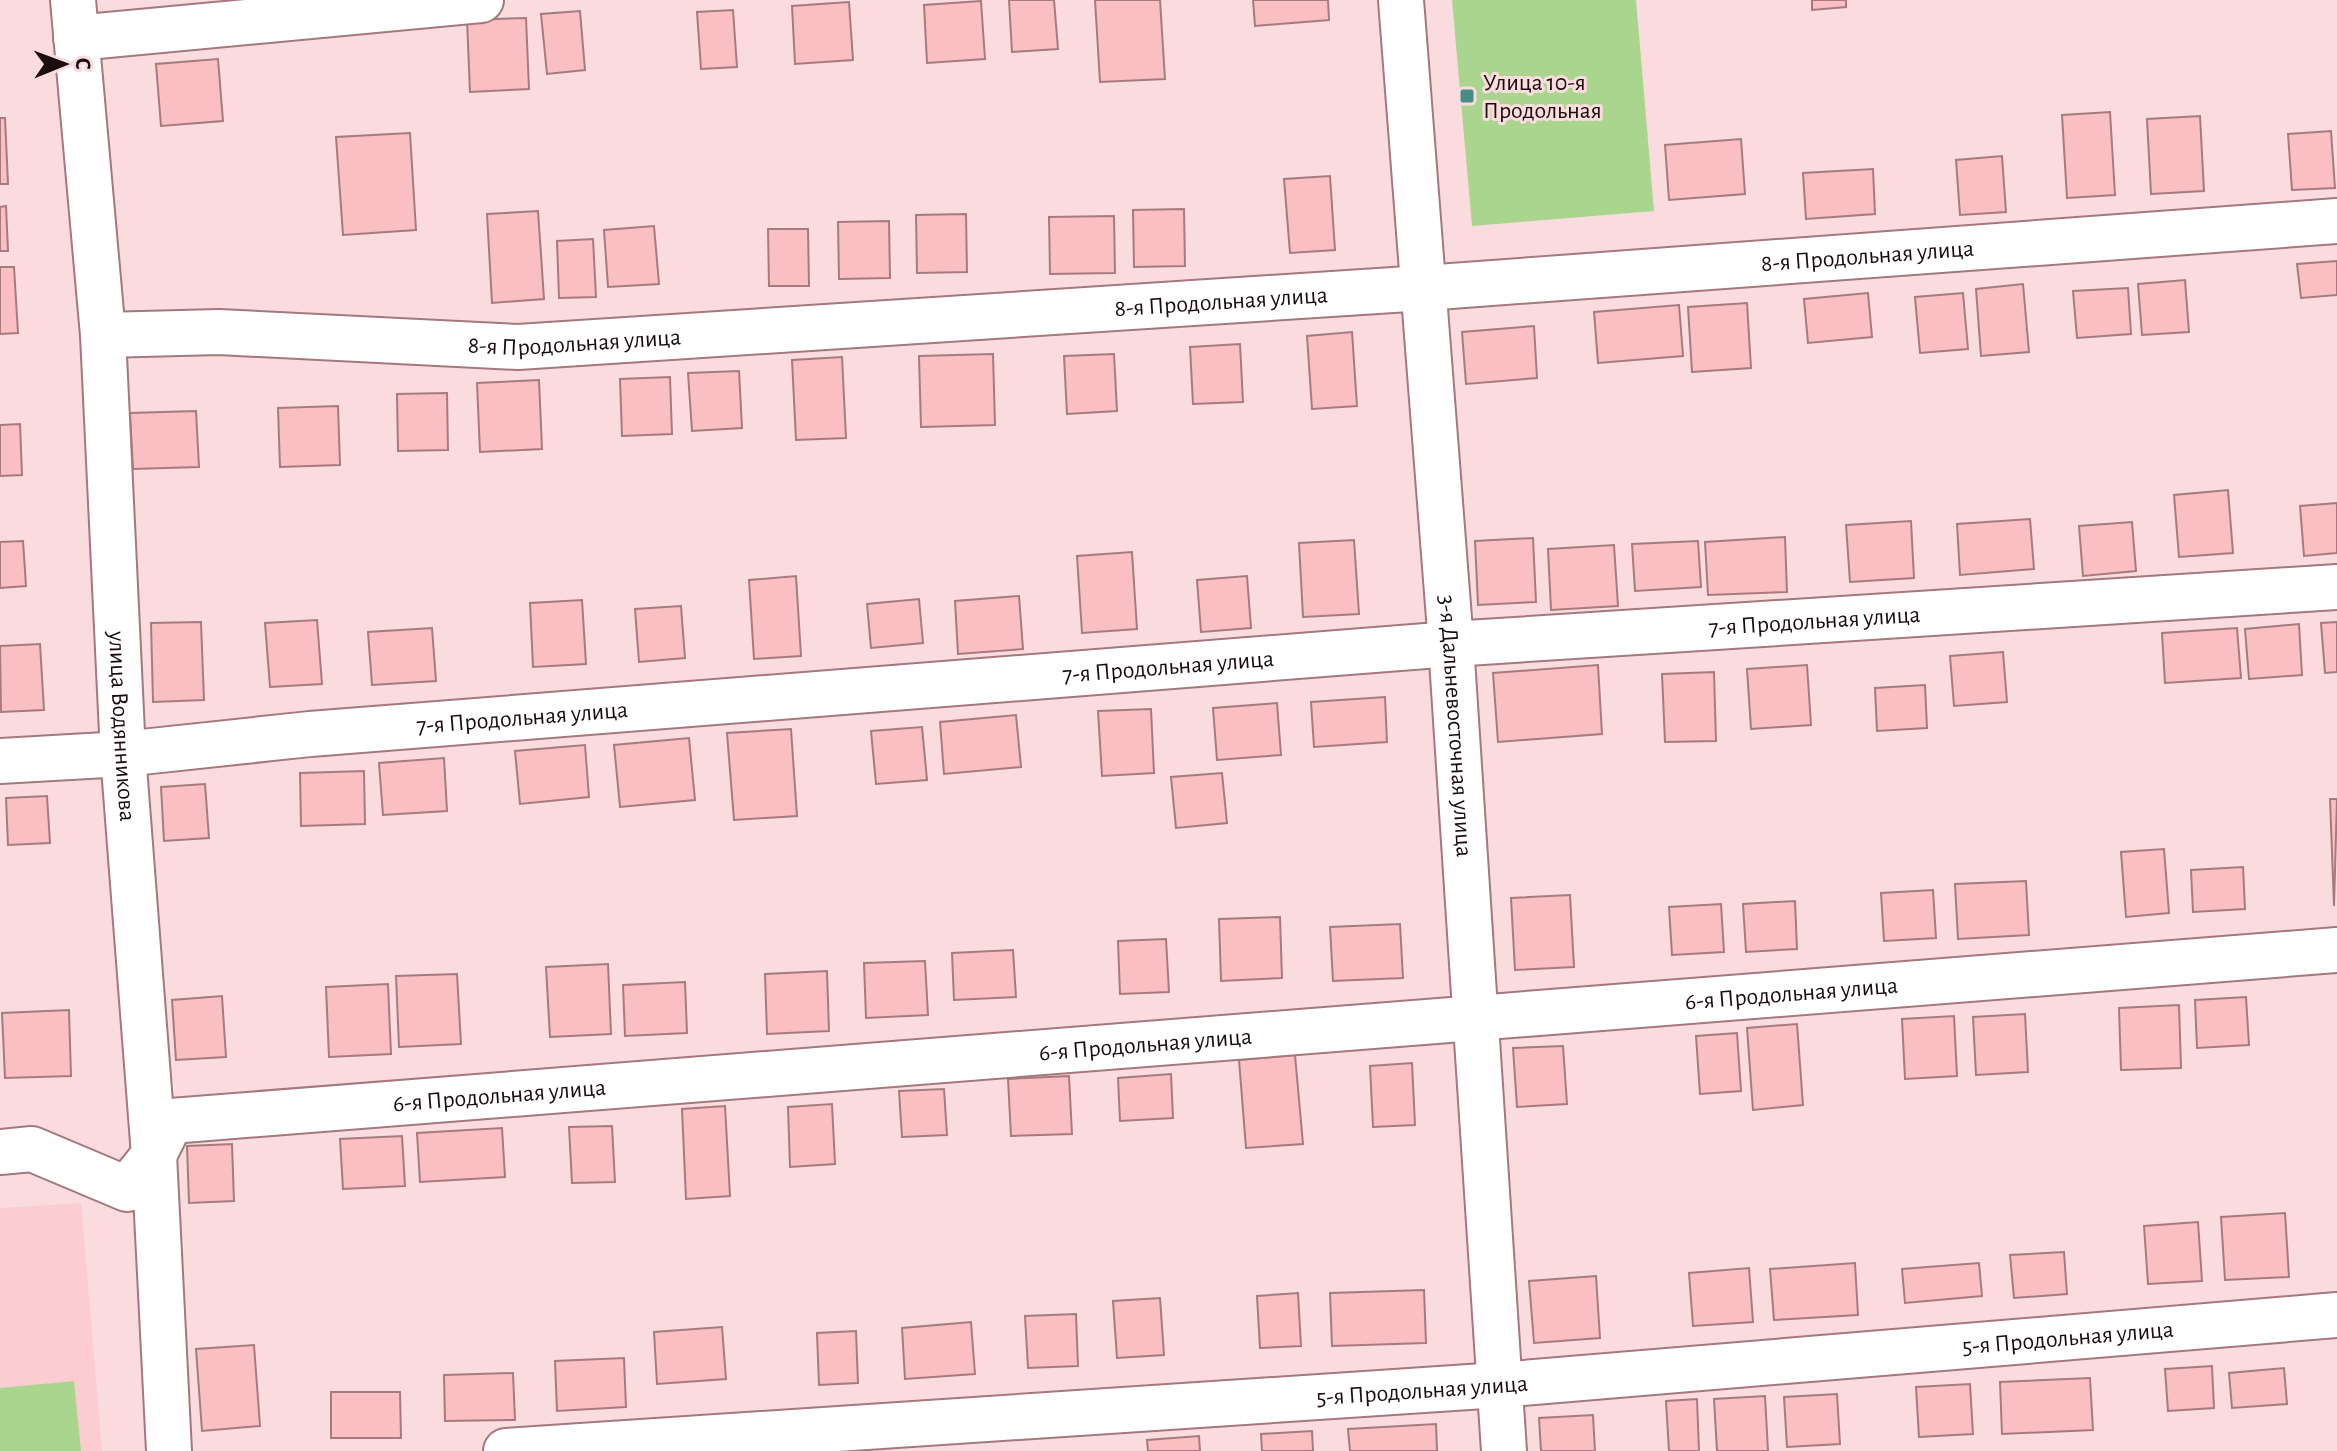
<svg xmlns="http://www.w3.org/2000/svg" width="2337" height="1451" viewBox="0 0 2337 1451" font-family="'Alegreya Sans',sans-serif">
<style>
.built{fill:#fbcdd0}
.green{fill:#aad58e}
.building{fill:#f9bfc3;stroke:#a77b7e;stroke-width:2}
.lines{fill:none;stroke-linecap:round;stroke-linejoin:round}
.minor-casing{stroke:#a4787c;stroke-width:48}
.minor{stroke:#fff;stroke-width:44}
.poi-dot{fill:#458d8b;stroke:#fadcde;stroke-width:3}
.labels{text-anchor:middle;stroke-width:6;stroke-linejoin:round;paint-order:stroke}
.poi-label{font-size:24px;fill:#1c0c0e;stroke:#fadcde;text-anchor:start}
.street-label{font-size:24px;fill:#1c0c0e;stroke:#fadcde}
</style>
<rect width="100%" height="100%" fill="#fadcde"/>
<polygon class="built" points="81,1203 102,1451 0,1451 0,1208"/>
<g class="green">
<polygon points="1452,0 1636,0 1654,211 1472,226"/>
<polygon points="74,1381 81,1451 0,1451 0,1388"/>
</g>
<g class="building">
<polygon points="1009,0 1054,0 1058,49 1012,52"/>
<polygon points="1095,0 1160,0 1165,79 1100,82"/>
<polygon points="1253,0 1328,0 1329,20 1255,26"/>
<polygon points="1812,0 1846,0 1846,7 1812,10"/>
<polygon points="981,1 985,59 927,63 924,5"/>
<polygon points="849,2 853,60 795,64 792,6"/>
<polygon points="733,10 737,67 701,69 697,12"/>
<polygon points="580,11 585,70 547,74 541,14"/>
<polygon points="526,18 529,89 470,92 467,20"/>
<polygon points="218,59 223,121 161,126 156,64"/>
<polygon points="2110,112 2115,195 2067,198 2062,115"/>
<polygon points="2200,116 2204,191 2151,194 2147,119"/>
<polygon points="0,118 5,118 8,184 0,184"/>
<polygon points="2331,131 2335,188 2292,190 2288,134"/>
<polygon points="410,133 416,230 343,235 336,137"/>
<polygon points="1741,139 1745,194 1669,200 1665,145"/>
<polygon points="2002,156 2006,212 1960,215 1956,160"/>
<polygon points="1873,169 1875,214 1806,219 1803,173"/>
<polygon points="1330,176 1335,250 1290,253 1284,179"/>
<polygon points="6,206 8,251 0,251 0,207"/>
<polygon points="1184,209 1185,266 1134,267 1133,210"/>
<polygon points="538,211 544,299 492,303 487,214"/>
<polygon points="966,214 967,272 917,273 916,215"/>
<polygon points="1114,216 1115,273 1050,274 1049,217"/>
<polygon points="889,221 890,278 839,279 838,222"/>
<polygon points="654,226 659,284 608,287 604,230"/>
<polygon points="768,229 808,229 809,286 769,286"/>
<polygon points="593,239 596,297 559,298 557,241"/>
<polygon points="2337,261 2337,295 2301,298 2297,264"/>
<polygon points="0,267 14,267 18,333 0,334"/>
<polygon points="2185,280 2189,332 2142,335 2138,284"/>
<polygon points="2023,284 2029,352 1981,356 1976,289"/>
<polygon points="2128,288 2131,334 2077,338 2073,291"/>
<polygon points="1868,293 1872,337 1808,343 1804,299"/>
<polygon points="1963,293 1968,349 1920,353 1915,297"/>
<polygon points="1747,303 1751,368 1692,372 1688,307"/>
<polygon points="1679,305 1683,356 1598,363 1594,312"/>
<polygon points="1534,326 1537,378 1466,384 1462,332"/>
<polygon points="1352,332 1357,406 1312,409 1307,336"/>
<polygon points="1240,344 1243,402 1193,404 1190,347"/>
<polygon points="993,354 995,425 921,427 919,356"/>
<polygon points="1114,354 1117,411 1067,414 1064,356"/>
<polygon points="842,357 846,438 796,440 792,360"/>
<polygon points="739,371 742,428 692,431 688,373"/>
<polygon points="670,377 672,434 622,436 620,379"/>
<polygon points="539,380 542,449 480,452 477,383"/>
<polygon points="447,393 448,450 398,451 397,394"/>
<polygon points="338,406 340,465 280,467 278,408"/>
<polygon points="196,411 199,467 133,469 130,413"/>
<polygon points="20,424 22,475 0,476 0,425"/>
<polygon points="2228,490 2233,553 2179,557 2174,495"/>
<polygon points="2337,503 2337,553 2304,556 2300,506"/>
<polygon points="2030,519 2034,569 1960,575 1957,524"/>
<polygon points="1911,521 1914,578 1850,582 1846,525"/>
<polygon points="2132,522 2136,571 2083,576 2079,526"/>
<polygon points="1785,537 1787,592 1708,595 1705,542"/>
<polygon points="1533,538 1536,602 1478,605 1475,541"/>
<polygon points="1354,540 1359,614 1303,617 1299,543"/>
<polygon points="23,541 26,586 0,588 0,542"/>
<polygon points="1698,541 1701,587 1635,591 1632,544"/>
<polygon points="1614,545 1618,606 1551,610 1548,549"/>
<polygon points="1132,552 1137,629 1082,633 1077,556"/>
<polygon points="796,576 801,656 754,659 749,580"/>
<polygon points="1247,576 1251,628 1201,632 1197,580"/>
<polygon points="1019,596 1023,649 958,654 955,601"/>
<polygon points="919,599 923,643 871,648 867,604"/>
<polygon points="582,600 586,664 533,667 530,603"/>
<polygon points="681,606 685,658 639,662 635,609"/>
<polygon points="317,620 322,684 270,687 265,623"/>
<polygon points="201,622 204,700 153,702 151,623"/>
<polygon points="2337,622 2337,672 2325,673 2321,623"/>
<polygon points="2299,624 2302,675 2249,679 2245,629"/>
<polygon points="432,628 436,681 372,685 368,632"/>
<polygon points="2237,628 2241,678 2165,683 2162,633"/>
<polygon points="40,644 44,710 1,712 0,646"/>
<polygon points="2003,652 2007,702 1954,706 1950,656"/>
<polygon points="1598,665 1602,734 1498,742 1493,673"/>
<polygon points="1807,665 1811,725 1751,729 1747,669"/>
<polygon points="1714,672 1716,741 1665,742 1662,674"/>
<polygon points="1925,685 1927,728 1877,731 1875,688"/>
<polygon points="1385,697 1387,742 1314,747 1311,702"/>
<polygon points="1277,703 1281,755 1217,760 1213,708"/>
<polygon points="1151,709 1154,773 1102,776 1098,711"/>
<polygon points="1016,715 1021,767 944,774 940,722"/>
<polygon points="922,727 927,780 876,784 871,731"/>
<polygon points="791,729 797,816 734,820 727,733"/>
<polygon points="689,738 695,800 620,807 614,745"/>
<polygon points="585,745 589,797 520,804 515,751"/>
<polygon points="444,758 447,811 383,815 379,763"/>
<polygon points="364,771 365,824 301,826 300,773"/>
<polygon points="1222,773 1227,823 1176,828 1171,777"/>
<polygon points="205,784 209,838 164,841 161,787"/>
<polygon points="47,796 50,843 8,845 6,798"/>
<polygon points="2330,799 2337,799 2334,906"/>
<polygon points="2164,849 2169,913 2126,917 2121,852"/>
<polygon points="2243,867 2245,909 2193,912 2191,870"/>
<polygon points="2026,881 2029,935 1958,939 1955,884"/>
<polygon points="1933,890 1936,938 1884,941 1881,893"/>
<polygon points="1570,895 1574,967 1515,970 1511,898"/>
<polygon points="1795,901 1797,949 1746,952 1743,904"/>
<polygon points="1721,904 1724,952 1672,955 1669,907"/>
<polygon points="1280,917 1282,978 1221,981 1219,919"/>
<polygon points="1400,924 1403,978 1333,981 1330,927"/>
<polygon points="1166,939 1169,992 1120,994 1118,941"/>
<polygon points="1013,950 1016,997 954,1000 952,953"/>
<polygon points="925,961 928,1015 866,1018 864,963"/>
<polygon points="608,964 611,1034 550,1037 546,967"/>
<polygon points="827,971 829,1031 767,1034 765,974"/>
<polygon points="457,974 461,1044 399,1047 396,976"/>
<polygon points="685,982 687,1033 625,1036 623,985"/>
<polygon points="388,984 391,1054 329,1057 326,987"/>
<polygon points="222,996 226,1057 176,1060 172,1000"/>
<polygon points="2246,997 2249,1045 2197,1048 2195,1000"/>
<polygon points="2179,1005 2181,1068 2121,1070 2119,1008"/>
<polygon points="69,1010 71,1076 5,1078 2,1013"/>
<polygon points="2025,1014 2028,1072 1976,1075 1973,1017"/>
<polygon points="1954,1016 1957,1076 1905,1079 1902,1019"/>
<polygon points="1797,1024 1803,1105 1753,1110 1747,1028"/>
<polygon points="1737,1033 1741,1091 1700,1094 1696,1036"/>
<polygon points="1563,1046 1567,1104 1517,1107 1513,1048"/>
<polygon points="1295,1055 1303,1144 1246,1148 1239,1060"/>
<polygon points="1412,1063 1415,1125 1373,1127 1370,1066"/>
<polygon points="1171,1074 1173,1118 1120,1121 1118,1078"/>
<polygon points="1069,1076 1072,1134 1011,1136 1008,1079"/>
<polygon points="944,1089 947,1135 902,1137 899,1091"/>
<polygon points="832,1104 835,1164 790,1167 788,1107"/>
<polygon points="725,1106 730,1196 686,1199 682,1109"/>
<polygon points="612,1126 615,1182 572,1183 569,1127"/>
<polygon points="502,1128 505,1177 420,1182 417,1133"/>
<polygon points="402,1136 405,1186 343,1189 340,1139"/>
<polygon points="232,1144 234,1201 189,1203 187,1146"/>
<polygon points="2285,1213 2289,1277 2225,1280 2221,1217"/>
<polygon points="2198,1222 2202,1281 2148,1284 2144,1226"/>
<polygon points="2064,1252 2067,1294 2014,1298 2010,1255"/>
<polygon points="1855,1263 1858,1315 1774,1320 1770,1269"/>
<polygon points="1979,1263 1982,1296 1905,1303 1902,1269"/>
<polygon points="1749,1268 1753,1322 1693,1326 1689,1273"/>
<polygon points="1596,1276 1600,1338 1534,1343 1529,1281"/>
<polygon points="1424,1290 1426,1343 1332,1346 1330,1293"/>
<polygon points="1298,1293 1301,1346 1260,1348 1257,1296"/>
<polygon points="1160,1298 1164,1355 1117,1358 1113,1301"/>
<polygon points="1076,1314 1078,1366 1028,1368 1025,1316"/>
<polygon points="971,1322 975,1374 905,1379 902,1328"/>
<polygon points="722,1327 726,1379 657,1384 654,1332"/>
<polygon points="856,1331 858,1383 819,1385 817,1333"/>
<polygon points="254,1345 260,1426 202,1431 196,1349"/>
<polygon points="624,1358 626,1407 557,1411 555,1361"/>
<polygon points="2212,1366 2214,1408 2168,1411 2165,1369"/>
<polygon points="2284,1368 2287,1404 2232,1408 2229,1373"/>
<polygon points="513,1373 515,1420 445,1421 444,1375"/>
<polygon points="2090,1378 2093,1430 2002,1434 2000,1382"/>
<polygon points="1970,1384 1973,1434 1919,1437 1916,1387"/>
<polygon points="331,1392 400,1392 401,1438 331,1438"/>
<polygon points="1837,1394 1840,1444 1787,1447 1784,1397"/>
<polygon points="1765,1396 1768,1451 1717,1451 1714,1399"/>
<polygon points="1697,1399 1699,1451 1669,1451 1666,1401"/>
<polygon points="1593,1415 1595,1451 1541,1451 1539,1418"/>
<polygon points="1436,1424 1437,1451 1350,1451 1348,1429"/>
<polygon points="1312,1431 1313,1451 1262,1451 1261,1434"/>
<polygon points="1199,1436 1200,1451 1148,1451 1147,1440"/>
</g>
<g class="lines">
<g class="minor-casing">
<g id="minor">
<path id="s1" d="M73,0L103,335L123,754L154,1155L169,1451"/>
<path id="s2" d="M1401,0L1451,644L1504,1451"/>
<polyline points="76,38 481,0"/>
<path id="s3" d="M103,335L219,332L518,347L1424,288L2337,221"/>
<path id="s4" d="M0,761L123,754L310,734L1451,644L2337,587"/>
<path id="s5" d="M0,1152L32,1149L127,1189L154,1155L171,1121L2337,950"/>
<path id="s6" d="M506,1451L1499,1385L2337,1315"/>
</g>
</g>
<use href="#minor" class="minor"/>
</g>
<rect class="poi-dot" x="1459" y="88" width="16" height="16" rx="4"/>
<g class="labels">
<g class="poi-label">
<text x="1483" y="90">Улица 10-я<tspan x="1483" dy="28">Продольная</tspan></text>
</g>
<g class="street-label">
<text dy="8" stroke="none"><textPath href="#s3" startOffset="1768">8-я Продольная улица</textPath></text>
<text dy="8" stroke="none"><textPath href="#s3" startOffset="1120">8-я Продольная улица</textPath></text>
<text dy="8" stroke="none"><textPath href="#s3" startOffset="472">8-я Продольная улица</textPath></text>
<text dy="8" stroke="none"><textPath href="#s4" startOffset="1820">7-я Продольная улица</textPath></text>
<text dy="8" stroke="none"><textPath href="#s4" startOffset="1172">7-я Продольная улица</textPath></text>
<text dy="8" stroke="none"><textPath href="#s4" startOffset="524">7-я Продольная улица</textPath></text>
<text dy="8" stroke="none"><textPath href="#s1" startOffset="728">улица Водянникова</textPath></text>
<text dy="8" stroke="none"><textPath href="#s2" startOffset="728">3-я Дальневосточная улица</textPath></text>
<text dy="8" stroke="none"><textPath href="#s5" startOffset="1842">6-я Продольная улица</textPath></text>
<text dy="8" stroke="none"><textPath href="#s5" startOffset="1194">6-я Продольная улица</textPath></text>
<text dy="8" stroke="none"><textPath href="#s5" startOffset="546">6-я Продольная улица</textPath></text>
<text dy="8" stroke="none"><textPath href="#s6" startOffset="1566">5-я Продольная улица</textPath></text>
<text dy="8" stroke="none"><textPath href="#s6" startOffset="918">5-я Продольная улица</textPath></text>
</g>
</g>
<g transform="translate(64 64) rotate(89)" stroke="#fadcde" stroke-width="6" paint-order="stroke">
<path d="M0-6L14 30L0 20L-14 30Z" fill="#1c0c0e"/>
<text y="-12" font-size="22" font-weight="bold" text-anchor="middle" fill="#1c0c0e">С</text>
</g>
</svg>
